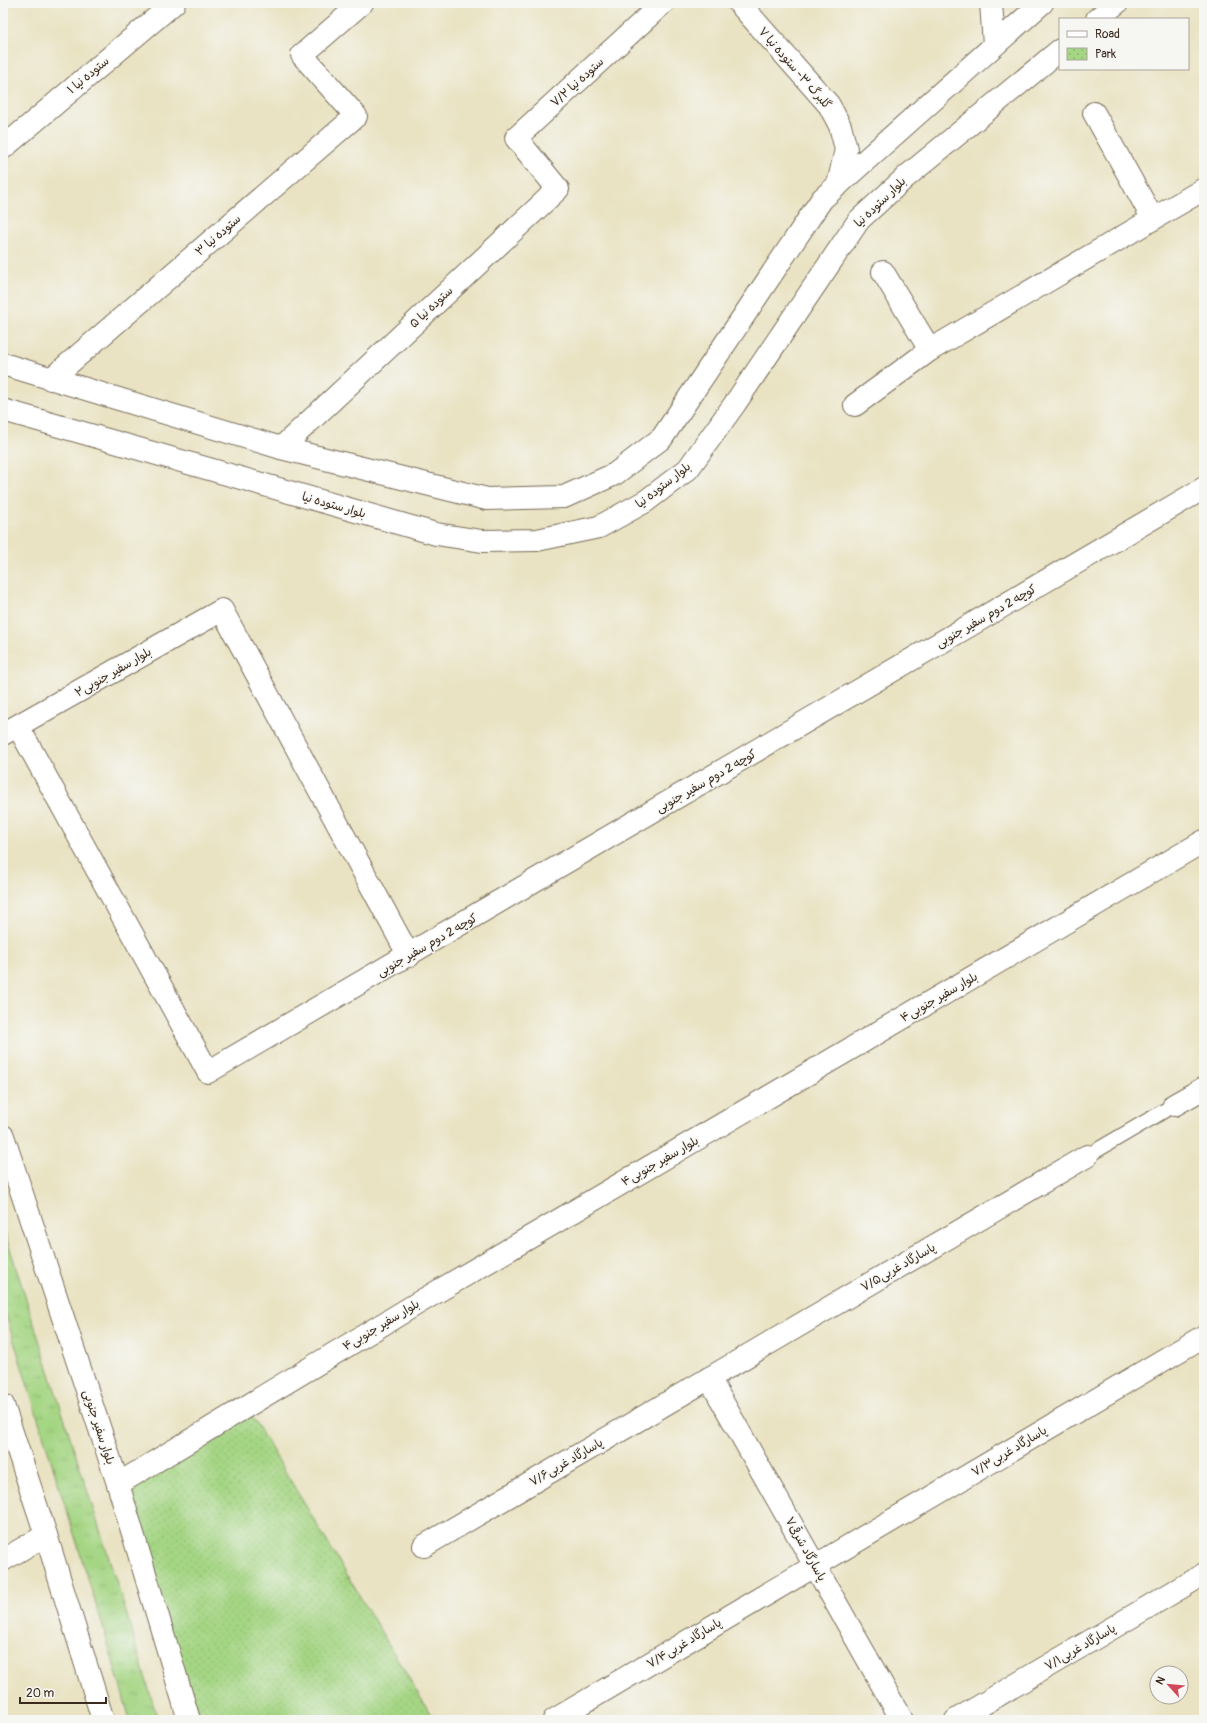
<svg xmlns="http://www.w3.org/2000/svg" width="1207" height="1723" viewBox="0 0 1207 1723" font-family="Pangolin,'Playpen Sans Arabic',sans-serif">
<style>
.grass{fill:url(#grass-tufts);stroke:#708051}
.park{fill:url(#park-dots);stroke:#708051}
.lines{fill:none;stroke-linecap:round;stroke-linejoin:round}
.service-casing{stroke:#786b58;stroke-width:16}
.minor-casing{stroke:#786b58;stroke-width:24}
.tertiary-casing{stroke:#786b58;stroke-width:24}
.secondary-casing{stroke:#786b58;stroke-width:24}
.service{stroke:#fff;stroke-width:14}
.minor{stroke:#fff;stroke-width:22}
.tertiary{stroke:#fff;stroke-width:22}
.secondary{stroke:#fff;stroke-width:22}
.labels{text-anchor:middle;stroke-width:3;stroke-linejoin:round;paint-order:stroke}
.street-label{font-size:12px;fill:#3b2a1e;stroke:#f6f6f2}
</style>
<defs>
<pattern id="grass-tufts" width="24" height="20" patternUnits="userSpaceOnUse"><rect width="24" height="20" fill="#a5d684"/><path d="M3 7l-1-3M5 7V3M7 7l1-3M15 17l-1-3M17 17v-4M19 17l1-3" fill="none" stroke="#8fb872"/></pattern>
<pattern id="park-dots" width="8" height="8" patternUnits="userSpaceOnUse"><rect width="8" height="8" fill="#a5d684"/><path d="M2 2h.1M6 6h.1" fill="none" stroke="#8fb872" stroke-width="1.8" stroke-linecap="round"/></pattern>
</defs>
<rect width="100%" height="100%" fill="#f6f6f2"/>
<filter id="ink" filterUnits="userSpaceOnUse"><feTurbulence type="fractalNoise" baseFrequency=".025" numOctaves="2"/><feDisplacementMap in="SourceGraphic" scale="8" xChannelSelector="R" yChannelSelector="G"/><feConvolveMatrix kernelMatrix="1 2 1 2 8 2 1 2 1" color-interpolation-filters="sRGB"/></filter>
<filter id="wash" filterUnits="userSpaceOnUse"><feTurbulence type="fractalNoise" baseFrequency=".012" numOctaves="4" result="noise"/><feDisplacementMap in="SourceGraphic" scale="16" xChannelSelector="R" yChannelSelector="G"/><feGaussianBlur stdDeviation="0.9" result="paint"/><feColorMatrix in="noise" values="0 0 0 0 0 0 0 0 0 0 0 0 0 0 0 0 0 1.4 0 .05"/><feComposite in="paint" operator="in"/></filter>
<g filter="url(#wash)">
<rect width="100%" height="100%" fill="#e9e3c3"/>
<polygon class="grass" points="3,1227 122,1599 158,1720 130,1720 103,1627 3,1306"/>
<polygon class="park" points="241,1398 434,1720 201,1720 118,1484"/>
</g>
<g filter="url(#ink)">
<g class="lines">
<g class="service-casing">
<polyline id="service" points="1087,1156 1174,1105"/>
</g>
<g class="minor-casing">
<g id="minor">
<polyline points="739,3 829,105 840,126 846,149 838,185"/>
<polyline points="991,3 994,45"/>
<polyline points="1094,113 1153,219"/>
<polyline points="3,148 174,3"/>
<polyline points="883,272 930,350 1204,189"/>
<polyline points="51,379 356,116 302,55 362,3"/>
<polyline points="855,405 930,350"/>
<polyline points="281,448 558,189 516,138 663,3"/>
<polyline points="18,726 208,1072 1204,488"/>
<polyline points="3,734 222,610 409,956"/>
<polyline points="1174,1105 1204,1088"/>
<polyline points="709,1378 902,1720"/>
<polyline points="424,1546 1087,1156"/>
<polyline points="554,1720 1204,1336"/>
<polyline points="956,1720 1204,1574"/>
</g>
</g>
<g class="tertiary-casing">
<g id="tertiary">
<polyline points="1097,19 1117,3"/>
<polyline points="3,364 281,448 487,499 564,497 615,474 662,438 822,199 1042,3"/>
<polyline points="3,410 436,534 482,541 537,540 599,527 646,501 688,469 734,405 859,220 906,177 1060,50"/>
<polyline points="118,1484 418,1303 1204,841"/>
<polyline points="3,1560 46,1535"/>
</g>
</g>
<g class="secondary-casing">
<g id="secondary">
<polyline points="3,1136 118,1484 189,1720"/>
<polyline points="3,1405 46,1535 103,1720"/>
</g>
</g>
<use href="#service" class="service"/>
<use href="#minor" class="minor"/>
<use href="#tertiary" class="tertiary"/>
<use href="#secondary" class="secondary"/>
</g>
</g>
<g class="labels">
<g class="street-label">
<text transform="translate(795 68) rotate(49)" y="4">گلبرگ ۳- ستوده نیا ۷</text>
<text transform="translate(88 75) rotate(-40)" y="4">ستوده نیا ۱</text>
<text transform="translate(577 82) rotate(-42)" y="4">ستوده نیا ۷/۲</text>
<text transform="translate(880 202) rotate(-44)" y="4">بلوار ستوده نیا</text>
<text transform="translate(218 235) rotate(-41)" y="4">ستوده نیا ۳</text>
<text transform="translate(431 307) rotate(-43)" y="4">ستوده نیا ۵</text>
<text transform="translate(663 485) rotate(-38)" y="4">بلوار ستوده نیا</text>
<text transform="translate(334 505) rotate(16)" y="4">بلوار ستوده نیا</text>
<text transform="translate(986 616) rotate(-30)" y="4">کوچه 2 دوم سفیر جنوبی</text>
<text transform="translate(113 672) rotate(-30)" y="4">بلوار سفیر جنوبی۲</text>
<text transform="translate(706 781) rotate(-30)" y="4">کوچه 2 دوم سفیر جنوبی</text>
<text transform="translate(427 945) rotate(-30)" y="4">کوچه 2 دوم سفیر جنوبی</text>
<text transform="translate(939 997) rotate(-30)" y="4">بلوار سفیر جنوبی۴</text>
<text transform="translate(660 1161) rotate(-30)" y="4">بلوار سفیر جنوبی۴</text>
<text transform="translate(898 1267) rotate(-30)" y="4">پاسارگاد غربی۷/۵</text>
<text transform="translate(381 1325) rotate(-31)" y="4">بلوار سفیر جنوبی۴</text>
<text transform="translate(99 1427) rotate(72)" y="4">بلوار سفیر جنوبی</text>
<text transform="translate(1009 1451) rotate(-31)" y="4">پاسارگاد غربی۷/۳</text>
<text transform="translate(566 1462) rotate(-30)" y="4">پاسارگاد غربی۷/۶</text>
<text transform="translate(806 1549) rotate(61)" y="4">پاسارگاد شرقی۷</text>
<text transform="translate(684 1643) rotate(-31)" y="4">پاسارگاد غربی۷/۴</text>
<text transform="translate(1080 1647) rotate(-30)" y="4">پاسارگاد غربی۷/۱</text>
</g>
</g>
<rect width="1207" height="1723" fill="none" stroke="#f6f6f2" stroke-width="16"/>
<rect x="1059" y="18" width="130" height="52" fill="#f6f6f2" stroke="#aba49d"/>
<rect x="1067" y="31" width="20" height="6" fill="#ffffff" stroke="#aba49d"/>
<text x="1095" y="38" font-size="12" fill="#3b2a1e">Road</text>
<rect x="1067" y="48" width="20" height="12" fill="url(#park-dots)" stroke="#aba49d"/>
<text x="1095" y="58" font-size="12" fill="#3b2a1e">Park</text>
<g transform="translate(1169 1685) rotate(297)"><circle r="19" fill="#f6f6f2" stroke="#aba49d"/>
<path d="M0-3L7 15L0 10L-7 15Z" fill="#d1495b"/>
<text y="-6" font-size="11" font-weight="bold" text-anchor="middle" fill="#3b2a1e">N</text>
</g>
<path d="M20 1697v6h86v-6" fill="none" stroke="#3b2a1e" stroke-width="2"/>
<text x="26" y="1697" font-size="12" fill="#3b2a1e" stroke="#f6f6f2" stroke-width="3" paint-order="stroke">20 m</text>
</svg>
